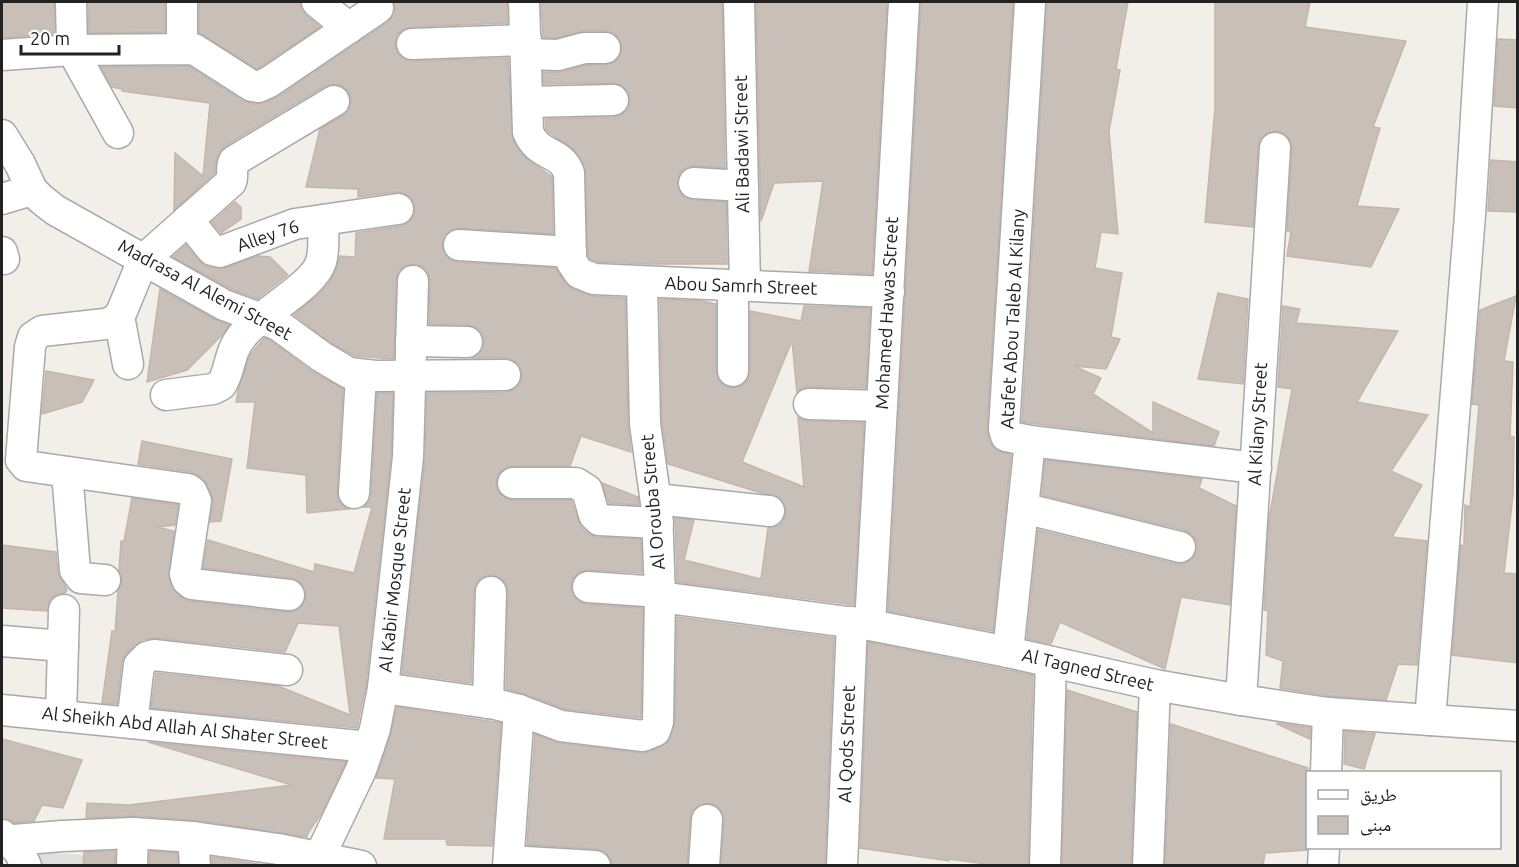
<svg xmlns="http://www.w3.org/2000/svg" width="1519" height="867" viewBox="0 0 1519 867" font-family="Ubuntu,'Noto Naskh Arabic',sans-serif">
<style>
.residential{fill:#e0dfdf}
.building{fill:#c7bfb8;stroke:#c4b6ab;stroke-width:1.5}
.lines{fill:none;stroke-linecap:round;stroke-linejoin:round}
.street-casing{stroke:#a9a9a9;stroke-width:33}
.street{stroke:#fff;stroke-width:30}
.labels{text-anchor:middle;stroke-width:4.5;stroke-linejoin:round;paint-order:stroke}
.street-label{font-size:18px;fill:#222;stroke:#fff}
</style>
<rect width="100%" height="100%" fill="#f2efe9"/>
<polygon class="residential" points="39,852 214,865 40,865"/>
<g class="building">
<polygon points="2,2 54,2 54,34 48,34 48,30 36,35 2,38"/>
<polygon points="88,2 165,2 165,32 89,33"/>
<polygon points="199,2 300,2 301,9 306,15 320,27 257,69 199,33"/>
<polygon points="393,2 507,2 507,23 411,27 402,30 397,35 395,45 398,54 404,59 412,61 508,58 513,140 525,157 552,177 553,234 459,228 451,230 444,236 442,245 444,253 450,260 458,262 556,268 565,283 573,289 593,296 625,298 628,424 631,452 581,436 570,466 512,466 505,468 498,474 496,484 498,492 505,498 512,500 571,500 581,527 587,533 597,537 641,539 642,573 589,570 580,572 574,577 571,586 573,595 578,601 586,604 643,608 641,718 565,709 525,694 506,689 508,592 506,584 500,578 492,575 482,577 476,584 474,591 471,683 402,673 425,459 427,393 506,392 513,390 520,384 522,374 520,366 513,360 505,358 472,358 481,351 484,343 482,334 475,327 467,325 429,324 430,281 428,273 423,267 414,264 404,266 398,272 396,280 394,359 355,356 331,343 294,315 320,293 329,283 336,270 340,256 355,257 356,233 401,226 409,222 414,215 415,206 412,199 404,193 396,192 358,197 358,189 306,187 320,129 343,116 349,110 351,100 348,92 342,86 334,84 325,86 225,146 217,157 215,173 174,210 175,153 203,176 210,103 122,91 122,89 112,87 101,67 189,66 243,101 255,104 264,103 279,96 388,22 394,15 395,7"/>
<polygon points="541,2 722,2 725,168 695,166 687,167 680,173 677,183 679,191 685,198 693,200 726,202 727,264 651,264 598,262 590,259 588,256 585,166 573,149 546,130 545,119 614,117 621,115 628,109 630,99 627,91 621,85 613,83 544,84 543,72 562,72 586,65 613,63 620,56 622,47 620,40 614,33 605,31 584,31 556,38 543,37"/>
<polygon points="756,2 887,2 872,274 809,271 823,181 774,183 761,221"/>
<polygon points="921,2 1013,2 987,428 989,441 994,448 1011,455 993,631 888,611"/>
<polygon points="1047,2 1128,2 1116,69 1120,70 1109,131 1118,234 1101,232 1095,268 1122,273 1111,337 1120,339 1106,369 1074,366 1101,378 1093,394 1153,433 1153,402 1219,432 1214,446 1022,422"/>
<polygon points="1215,2 1310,2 1305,27 1406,41 1373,127 1380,128 1357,206 1399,209 1371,267 1287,256 1291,232 1287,231 1292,148 1290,140 1285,134 1277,131 1267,133 1261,138 1258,146 1253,227 1205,222 1215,108"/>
<polygon points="1498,39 1518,40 1518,108 1494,106"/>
<polygon points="1491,160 1518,162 1518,212 1488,211"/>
<polygon points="235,202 241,207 241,219 221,233 212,222"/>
<polygon points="186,245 199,261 208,267 225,268 258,256 270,257 288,275 257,299 231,289 173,257"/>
<polygon points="160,289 216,320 229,325 222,335 187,370 147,382"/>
<polygon points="1218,293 1248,299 1243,384 1198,379"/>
<polygon points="1516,296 1504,361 1513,362 1510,436 1514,437 1513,495 1504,573 1518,574 1518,663 1452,655 1461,545 1464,546 1465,505 1470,507 1479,405 1472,404 1480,310"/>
<polygon points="660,299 703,301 716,304 716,372 718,380 725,386 732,388 742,386 748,379 750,372 750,311 801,321 804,306 870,308 866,388 809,387 801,389 797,393 792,341 742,462 804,487 798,417 809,421 864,423 854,605 677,582 675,518 694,520 684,560 761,579 768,528 777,526 783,522 786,512 784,504 779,497 758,492 668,464 662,423"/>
<polygon points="1283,306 1300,309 1296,323 1398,331 1357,402 1428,415 1391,471 1422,485 1392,537 1427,541 1417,665 1398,664 1386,700 1330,696 1280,688 1283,661 1266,655 1268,611 1264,610 1269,519 1292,389 1278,387"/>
<polygon points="264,338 270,340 313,372 343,389 337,492 339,501 349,509 307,513 306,475 247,468 255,402 236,402 238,391 250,355"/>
<polygon points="46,371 94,380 82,402 42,414"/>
<polygon points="377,393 393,393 391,456 366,685 357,728 151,708 156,673 278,686 350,715 339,626 298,623 285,652 156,638 142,640 127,653 122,662 117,704 102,703 112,631 115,632 118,591 122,582 119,571 121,541 124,541 132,498 178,505 175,525 157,527 174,531 169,579 171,586 181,597 190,601 287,612 295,611 302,606 306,598 305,589 300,582 291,578 203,568 208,540 314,572 315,564 354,573 372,507 363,507 369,502 371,494"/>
<polygon points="142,441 232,459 221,521 210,522 213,504 212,495 207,484 198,475 190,472 138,464"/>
<polygon points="1045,460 1202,479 1199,488 1236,506 1230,605 1181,597 1165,669 1060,622 1051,644 1027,639 1038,530 1176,564 1184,564 1192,559 1197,551 1197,543 1192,535 1184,530 1042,495"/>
<polygon points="602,483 638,497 639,505 609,503"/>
<polygon points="2,545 56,552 58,572 67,590 65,593 55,595 50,600 47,611 2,608"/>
<polygon points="677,617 834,638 825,866 721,866 724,821 723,813 717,806 709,803 699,805 692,811 690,819 687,866 612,866 610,858 605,852 597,849 527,845 535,734 559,743 641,753 650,752 668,742 675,722"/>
<polygon points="868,642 1033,675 1028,866 1001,866 949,859 949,861 860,848"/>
<polygon points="1067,690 1137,712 1131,866 1062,865"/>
<polygon points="397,707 501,723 492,846 447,845 446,839 384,839 395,779 376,778 391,734"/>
<polygon points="1277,723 1310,728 1310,739 1277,724"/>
<polygon points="1171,724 1308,768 1307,850 1265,853 1263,866 1165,866"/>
<polygon points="1345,731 1375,734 1364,769 1344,764"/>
<polygon points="2,739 82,760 63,808 42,805 34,821 14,823 7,818 2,818"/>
<polygon points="148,742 346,762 321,814 308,833 307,837 194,820 134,816 86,818 87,803 129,805 292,785"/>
<polygon points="115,851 115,866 83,866 84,852"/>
<polygon points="150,851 177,853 178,866 149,866"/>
<polygon points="212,857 271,866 212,866"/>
</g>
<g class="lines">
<g class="street-casing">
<g id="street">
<polyline points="71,2 72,50 118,133"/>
<polyline points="182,2 182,49"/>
<polyline points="317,2 349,28"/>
<path d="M524,2L528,132C538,157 561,150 569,173L571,261L579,273L594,279L889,292"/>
<polyline points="739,2 745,286"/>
<polyline points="412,44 526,40"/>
<polyline points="526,54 558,55 584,48 605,48"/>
<polyline points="2,55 72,50 194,49 252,86 258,87 269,82 378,8"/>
<polyline points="528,102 613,100"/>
<polyline points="2,135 20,164 32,190 41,199 55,210 224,305 278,325 322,357 349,373 376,376 505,375"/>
<polyline points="694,183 743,186"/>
<polyline points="2,199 32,190"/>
<polyline points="188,220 212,250 220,252 295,224 398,209"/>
<polyline points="459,245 571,252"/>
<polyline points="2,252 4,259"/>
<polyline points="733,285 733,371"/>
<polyline points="119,316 128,364"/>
<polyline points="411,341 467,342"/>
<path d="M166,395L213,389L221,385C231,371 228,352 243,335C261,312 313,287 321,262C325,249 323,233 323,220"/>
<polyline points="809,404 882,406"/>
<polyline points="1030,441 1256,468"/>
<polyline points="67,472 75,570 81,578 105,580"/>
<polyline points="513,483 576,483 587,490 594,515 599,520 658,523"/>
<polyline points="354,493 361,376"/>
<polyline points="656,499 769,511"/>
<polyline points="1023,508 1180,547"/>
<polyline points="588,587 660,592"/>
<path d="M289,595L192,584L187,580L185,574L196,501L192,492L188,489L26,466L21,460L30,347L33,337L42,331L105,324L116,320L122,311L143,260L231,182C234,175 230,168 234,161L334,101"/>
<polyline points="660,597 870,625 1008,652 1155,685 1241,700 1328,713 1518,726"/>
<polyline points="870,625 904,2"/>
<polyline points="2,641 63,646"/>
<polyline points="1008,652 1030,441 1006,436 1004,429 1030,2"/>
<polyline points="383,688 495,704 519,710 561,726 643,736 655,731 658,722 660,597 657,510 645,424 642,282"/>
<polyline points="1241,700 1275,148"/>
<polyline points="488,703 491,592"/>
<polyline points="2,710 369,747"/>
<polyline points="61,716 64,610"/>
<polyline points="1430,720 1470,215 1483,2"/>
<polyline points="132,723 139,665 147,657 154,655 287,670"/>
<polyline points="1326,772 1328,713"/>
<polyline points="2,835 19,851 26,866"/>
<polyline points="193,837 195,866"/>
<polyline points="2,841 62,836 133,833 193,837 278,849 361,866"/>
<polyline points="509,861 595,866"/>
<polyline points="132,866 133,833"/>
<polyline points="317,866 319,858 361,770 375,729 383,688 408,457 413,281"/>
<polyline points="508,866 519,710"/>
<polyline points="704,866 707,820"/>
<polyline points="842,866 852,622"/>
<polyline points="1045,866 1051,662"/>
<polyline points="1148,866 1155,685"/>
<polyline points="1323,866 1324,848"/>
</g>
</g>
<use href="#street" class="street"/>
</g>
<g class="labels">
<g class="street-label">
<text transform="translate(742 144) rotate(-91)" y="6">Ali Badawi Street</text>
<text transform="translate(268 236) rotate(-19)" y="6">Alley 76</text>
<text transform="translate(741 286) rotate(2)" y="6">Abou Samrh Street</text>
<text transform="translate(205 290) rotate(28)" y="6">Madrasa Al Alemi Street</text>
<text transform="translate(887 313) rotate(-87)" y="6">Mohamed Hawas Street</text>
<text transform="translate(1013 319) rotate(-87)" y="6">Atafet Abou Taleb Al Kilany</text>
<text transform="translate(1258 424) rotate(-87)" y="6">Al Kilany Street</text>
<text transform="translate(653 502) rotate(-95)" y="6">Al Orouba Street</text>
<text transform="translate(395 580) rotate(-84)" y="6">Al Kabir Mosque Street</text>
<text transform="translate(1088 670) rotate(13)" y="6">Al Tagned Street</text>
<text transform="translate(185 728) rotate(6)" y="6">Al Sheikh Abd Allah Al Shater Street</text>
<text transform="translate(847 744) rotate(-88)" y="6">Al Qods Street</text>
</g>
</g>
<rect width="1519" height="867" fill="none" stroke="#222222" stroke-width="6"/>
<rect x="1306" y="771" width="195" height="78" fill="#ffffff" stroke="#a7a7a7" stroke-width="1.5"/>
<rect x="1318" y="790" width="30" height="9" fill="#ffffff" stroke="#a7a7a7" stroke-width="1.5"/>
<text x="1360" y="801" font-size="18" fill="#222222">طريق</text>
<rect x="1318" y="816" width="30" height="18" fill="#c7bfb8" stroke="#a7a7a7" stroke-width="1.5"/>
<text x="1360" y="831" font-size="18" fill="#222222">مبنى</text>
<path d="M21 45v9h98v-9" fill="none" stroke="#222222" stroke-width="3"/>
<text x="30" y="45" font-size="18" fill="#222222" stroke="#ffffff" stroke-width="4.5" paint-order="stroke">20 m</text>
</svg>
